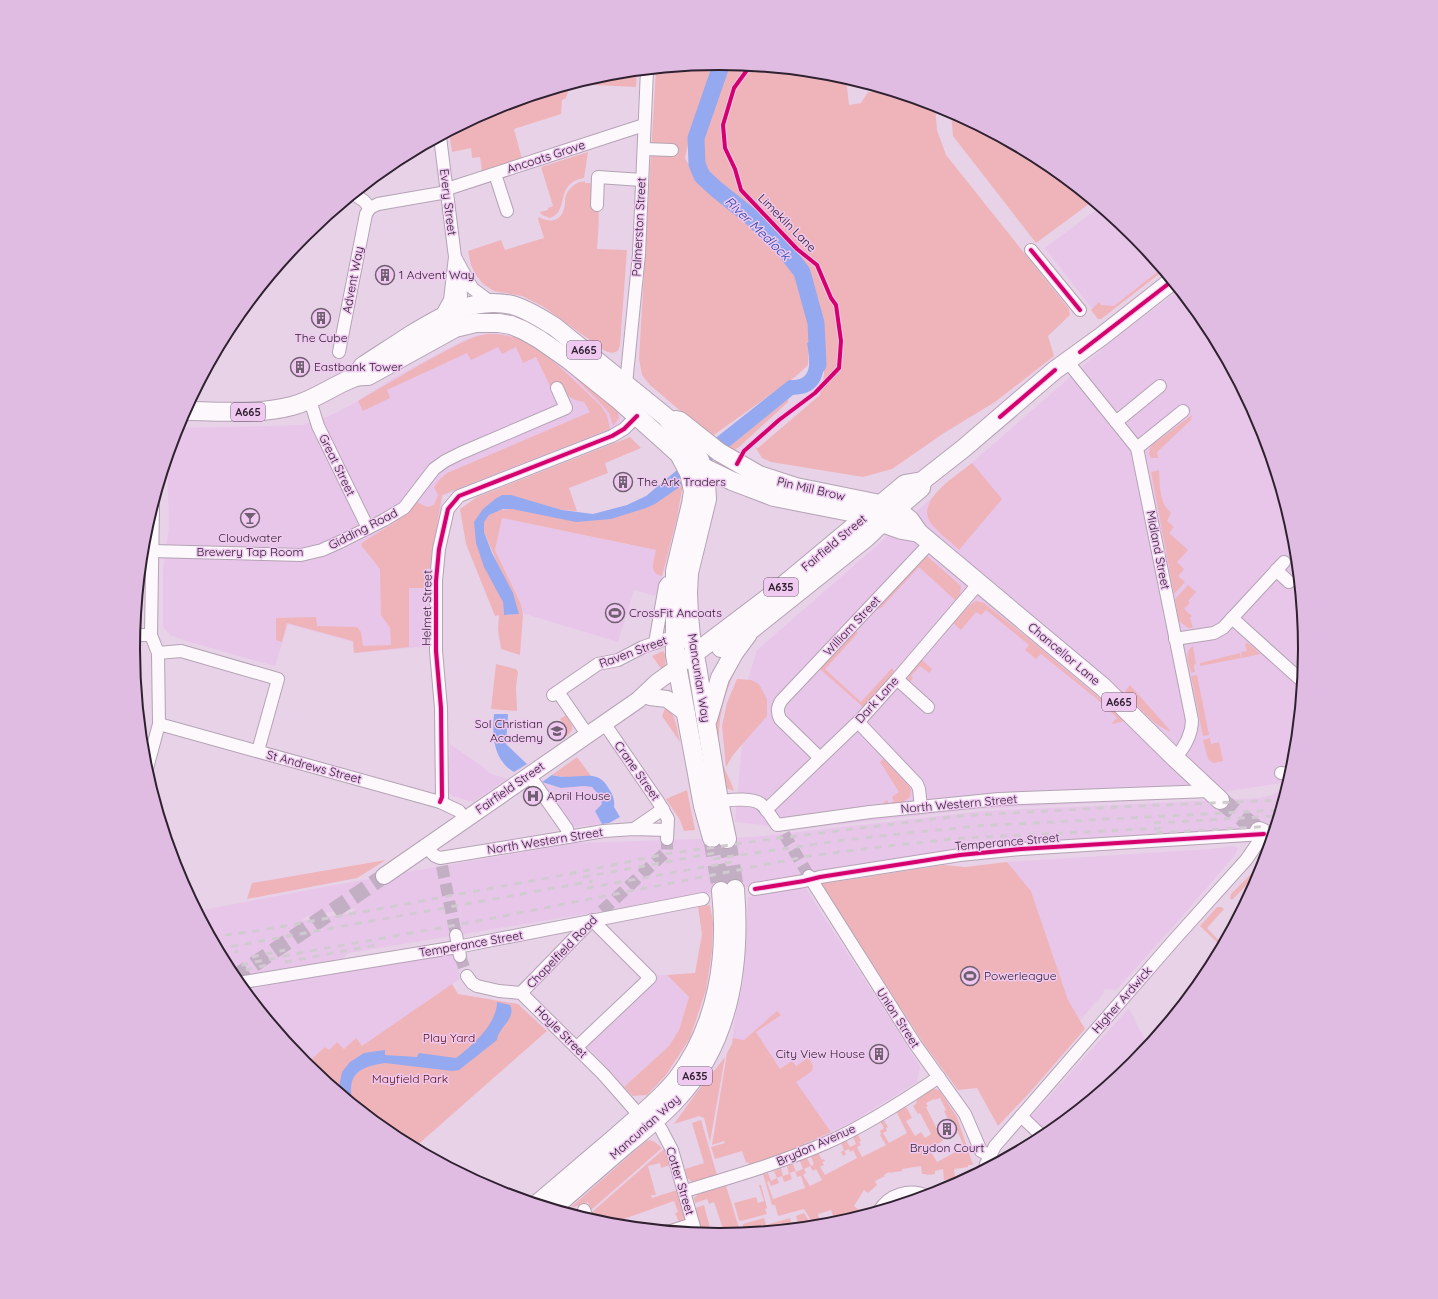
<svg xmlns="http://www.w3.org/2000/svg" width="1438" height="1299" viewBox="0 0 1438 1299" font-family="Quicksand,sans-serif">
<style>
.built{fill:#e8c6e9;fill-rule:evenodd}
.green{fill:#efb4ba;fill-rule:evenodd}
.water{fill:#95a9f0}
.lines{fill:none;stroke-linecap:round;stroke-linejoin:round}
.river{stroke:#95a9f0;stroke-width:17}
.minor-tunnel{stroke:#c3afc3;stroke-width:12;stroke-dasharray:12 6;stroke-linecap:butt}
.major-tunnel{stroke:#c3afc3;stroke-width:16;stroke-dasharray:16 8;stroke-linecap:butt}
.highway-tunnel{stroke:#c3afc3;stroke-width:18;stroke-dasharray:18 9;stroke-linecap:butt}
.minor-casing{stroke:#b4a3b4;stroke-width:14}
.major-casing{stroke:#b4a3b4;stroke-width:18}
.highway-casing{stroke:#b4a3b4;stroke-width:20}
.minor{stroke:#fcf8fc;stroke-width:12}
.major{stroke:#fcf8fc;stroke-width:16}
.highway{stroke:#fcf8fc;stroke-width:18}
.rail{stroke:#d1cbd1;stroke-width:3;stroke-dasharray:7 7;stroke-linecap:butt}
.cycleway-casing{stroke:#f0c9f1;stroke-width:6}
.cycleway{stroke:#d6006c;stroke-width:4}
.labels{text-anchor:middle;stroke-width:3;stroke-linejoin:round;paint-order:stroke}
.shield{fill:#f0c9f1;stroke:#69536a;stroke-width:1}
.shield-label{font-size:11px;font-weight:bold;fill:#2f2130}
.street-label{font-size:12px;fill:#2f2130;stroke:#f0c9f1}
.poi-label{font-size:12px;fill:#2f2130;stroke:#f0c9f1;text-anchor:start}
.park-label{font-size:12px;fill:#530b0d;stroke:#f0c9f1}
.water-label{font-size:13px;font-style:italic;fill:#2144ad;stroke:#f0c9f1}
.rim{fill:none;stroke:#2f2130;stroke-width:2}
</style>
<rect width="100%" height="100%" fill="#e8d2e8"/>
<g class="built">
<polygon points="1100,207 1134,235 1162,270 1100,319 1045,248"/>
<polygon points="1179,290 1207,324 1261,425 1294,535 1305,650 1294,764 1289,782 1176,799 978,809 800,829 735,822 748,679 757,650 1114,339"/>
<polygon points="492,333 508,335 521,338 533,345 618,410 621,417 619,424 613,429 443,496 433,555 431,646 354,653 353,642 288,624 275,666 186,641 170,635 163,627 163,570 169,527 167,458 176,430 181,428 302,425 329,416 351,405 395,377 464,340 478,335"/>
<polygon points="502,518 669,553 656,596 634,590 618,642 522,613 521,603 495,550"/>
<polygon points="450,744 483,767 489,773 507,779 473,802 452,796 449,793"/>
<polygon points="542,782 560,788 584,786 592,787 599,795 602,804 595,811 602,824 573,827 538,784"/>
<path d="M1288,786L1274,830L982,848L349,953L342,959L234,978L197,911L384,876L576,843L754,837L982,811L1259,798L1272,795ZM357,908L350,913L301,921L307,916Z"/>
<polygon points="1233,846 1236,847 1238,849 1234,856 1179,920 1116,990 1104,989 1103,994 1080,1020 1068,1000 1031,891 1007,862 1211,849"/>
<polygon points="805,887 920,1066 917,1082 852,1122 789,1151 749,1165 739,1136 732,1044 734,1023 743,982 748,897"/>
<polygon points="453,953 456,957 460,979 362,1047 328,1050 325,1047 305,1065 246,994 246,991 269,985"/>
<polygon points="658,975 667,975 689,997 679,1030 669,1046 624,1087 586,1046"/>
<polygon points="1129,1008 1148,1046 1134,1064 1046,1136 1029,1119"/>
</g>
<g class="green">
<polygon points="718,63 689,139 685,158 696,178 764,240 789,267 801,285 810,325 808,365 795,377 711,437 650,385 642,375 639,359 656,69"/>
<polygon points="728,64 748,66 747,68 755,73 758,67 834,74 846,78 849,105 861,103 868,92 888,91 935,105 937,130 946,155 1069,309 1070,315 1048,336 1054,356 995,402 944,433 892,469 863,477 771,462 762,458 755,447 758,448 820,395 824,375 824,341 819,301 807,268 714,183 702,160 704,135"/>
<polygon points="637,71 636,87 572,84 605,74"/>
<polygon points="570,85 566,98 562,100 561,114 514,129 522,159 482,171 480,157 472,158 471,148 452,152 449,132 495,108"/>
<polygon points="951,112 1045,162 1093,201 1036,243 953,136"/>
<path d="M588,152L584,178C554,183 570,211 550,218L542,215L540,212L548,210V208L553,206L541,167Z"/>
<path d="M585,181V183H590C603,202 598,228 597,249L627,250L620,345L618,351L612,353L605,351L544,307L522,296L494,291L483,284L476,275L471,265L468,251L501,240L505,250L544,238L538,219L539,217C550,223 560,222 564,209C565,206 565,203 565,199C567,189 575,182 585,181Z"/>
<polygon points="1161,269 1163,271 1101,319 1098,319 1091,310 1099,302 1101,305 1114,306"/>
<path d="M487,334H497L514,337L522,339L532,345L560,367L601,406L607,415L610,429L442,495L432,555V568L427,569L426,588H409V647L354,653L353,641L287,623L282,642L276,640V618L316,617L317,626L357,627L361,632L363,646L391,645L390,628L381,615L380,569L361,545L363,542C382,530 402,520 417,502L427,507L434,505L438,495L434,487L440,479L447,473L590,412L584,402C570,400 565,394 558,382L550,386L536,357L523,363L516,347L502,354L498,347L471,360L467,353L387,390L390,398L363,411L358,401C386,385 413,368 442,353C457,345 470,337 487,334Z"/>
<polygon points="576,379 579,379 615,409 618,413 619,418 613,426 609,413 603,406"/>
<polygon points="788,398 788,402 739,447 733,451 727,448"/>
<path d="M1192,415L1191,420L1157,452L1158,458H1151C1148,454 1149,449 1152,445Z"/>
<path d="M630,437L641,448L605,463L608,473L569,488L577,511L562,510L520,498L474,522L503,602L504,615L519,614L484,532C484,528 483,523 485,519C490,511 504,509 512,509L611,519L683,484L677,518L662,576C648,573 654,561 656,550L502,518L495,550L521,604L523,615L520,655L501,649L498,630L499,615L495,616L466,544L460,509L477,497Z"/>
<path d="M972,463L1002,499L959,550C950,541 937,532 930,522C916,499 958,475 972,463Z"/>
<path d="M1159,470C1160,485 1159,503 1171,513L1167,521L1174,527L1169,533L1188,550L1177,562L1184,569L1178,576L1185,582L1174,594L1151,472Z"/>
<polygon points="927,556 961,586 960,595 955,600 919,567 880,609 878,608"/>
<polygon points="1188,585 1196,592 1188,601 1190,603 1184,609 1192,616 1190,618 1193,628 1188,628 1179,621 1175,599"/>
<polygon points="976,601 984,603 1028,638 1104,702 1124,721 1113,724 1112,723 1117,718 1103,704 1041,654 1036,659 1025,650 1029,645 986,610 981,615 976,612 961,630 953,623 970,605"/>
<polygon points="856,631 858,633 825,669 861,702 892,668 894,671 863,707 820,669"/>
<polygon points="1248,643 1260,654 1242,658 1241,652 1247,651 1245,644"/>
<path d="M1193,646L1196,664L1194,665L1195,672L1191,673C1189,664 1183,652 1193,646Z"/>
<polygon points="663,651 666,655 665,667 662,670 652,656"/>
<polygon points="1240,653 1241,658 1200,666 1200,663"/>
<polygon points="922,660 932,669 929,673 920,666 911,676 913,678 909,683 907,682 909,675"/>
<polygon points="496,664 516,669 518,672 516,686 517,711 491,709"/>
<path d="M734,668L736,669C723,697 714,729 722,760C724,771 731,780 734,791L726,788L722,782L716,729L717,718L721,697Z"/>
<polygon points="1197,675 1209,735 1203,736 1191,676"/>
<polygon points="737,679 751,680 759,684 767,699 767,716 733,755 726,767 722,726 727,703"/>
<path d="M1130,685L1168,728L1171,732C1153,725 1137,706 1125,691Z"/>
<path d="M666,706C676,715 677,729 680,742L662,716Z"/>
<path d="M566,715C572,725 577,729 565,737L559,729L565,725L560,719Z"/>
<polygon points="1210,738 1211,744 1219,742 1223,761 1213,763 1208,759 1203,740"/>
<polygon points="577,757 591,776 570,778 552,775"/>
<polygon points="883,759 909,786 911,790 910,797 903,802 880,806 887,800 889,804 894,801 892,797 899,792 880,762"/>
<polygon points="687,790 695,830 684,831 680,820 666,799"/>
<polygon points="386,860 357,878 247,899 252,883"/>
<polygon points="1007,862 1031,891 1068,1000 1085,1029 1031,1091 998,1126 977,1088 958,1090 924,1044 821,884 944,865 965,867"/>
<polygon points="1263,862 1262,869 1232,900 1230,898 1231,894"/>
<polygon points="710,905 713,923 712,951 706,990 690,1038 666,1075 647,1095 633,1096 624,1087 669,1046 679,1030 689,997 667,975 695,973 702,934 698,907"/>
<polygon points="1217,907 1221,907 1224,909 1207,928 1223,945 1222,947 1200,926"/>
<polygon points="452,984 458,994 518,1004 547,1031 414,1148 393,1137 305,1065 325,1047 329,1050 337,1042 344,1049 356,1038 362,1046"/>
<polygon points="777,1011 781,1015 756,1032 780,1069 792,1061 796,1066 809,1057 813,1066 812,1071 796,1082 831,1132 789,1151 749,1165 748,1162 746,1163 742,1151 715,1159 711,1147 725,1143 724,1141 712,1145 727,1053 732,1044 733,1038 744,1040"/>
<polygon points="725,1057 710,1142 704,1118 699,1116 674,1124 697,1092"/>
<path d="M932,1089H936L940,1091L957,1117L973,1165H968V1167L954,1169L955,1179L960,1178L961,1182L954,1186L953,1179L944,1180L943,1169L935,1171V1174L927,1175L926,1174H922L921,1166L902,1169V1171L890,1173L889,1172L884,1175L885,1176L875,1181L877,1185L868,1193L864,1190L854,1206L859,1210L855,1216L851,1213L846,1220L847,1221L832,1225L836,1224L831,1210L818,1214L821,1226L815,1227L804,1209L778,1216L775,1205H772L763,1174L768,1173L771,1181L777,1178L774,1171L781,1168L783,1176L789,1174L787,1166L793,1164L796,1172L803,1169L800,1161L807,1158L811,1166L814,1164L811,1157L818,1153L822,1160L824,1159L825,1161L822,1162L824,1165L820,1167L825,1175L857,1158L853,1150L850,1152L849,1149L844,1151L846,1154L843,1156L841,1152L844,1150L841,1143L846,1140L850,1147L856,1144L853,1137L858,1134L861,1141L859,1142L861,1145L857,1147L862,1157L886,1145L880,1135L881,1134L880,1131L884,1128L880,1121L883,1119L888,1127L886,1128L887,1131L883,1133L889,1143L907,1133L896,1111L903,1107L907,1108L912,1118L906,1121L915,1136L921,1132L925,1138L931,1134L920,1113L918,1114L913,1106L916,1104L917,1099ZM940,1098L946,1110L944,1111L950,1123L953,1122L964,1146L959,1149V1150L937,1162L929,1148L943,1141L926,1107L928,1106L926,1103L934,1099L935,1100ZM810,1166L813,1171L816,1169L822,1180L810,1186L803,1175L806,1173L804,1169ZM795,1171L797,1177L801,1176L805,1188L773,1199L767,1182L769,1181L771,1186L779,1183L777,1178L782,1176L784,1182L792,1179L790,1173Z"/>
<polygon points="701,1120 717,1175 695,1182 692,1182 687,1178 685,1169 704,1163 692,1123"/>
<polygon points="650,1140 655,1142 662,1148 591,1210 588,1202 569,1209 646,1141"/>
<polygon points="664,1149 666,1151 670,1165 661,1168 660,1163 648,1166 656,1195 651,1195 652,1198 677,1190 685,1220 679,1222 675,1213 678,1212 674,1201 607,1225 595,1222 592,1212"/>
<polygon points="759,1185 761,1185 767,1208 765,1209 767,1214 741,1221 739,1220 734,1203 756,1197 758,1203 764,1201"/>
<polygon points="726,1186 741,1234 725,1235 714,1202 709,1204 707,1199 695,1203 694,1198 698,1194"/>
<polygon points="704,1205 712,1235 703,1234 695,1208"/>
<polygon points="804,1213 813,1227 807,1227 805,1222 798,1224 796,1216"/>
<polygon points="764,1218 766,1225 790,1218 792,1226 779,1230 743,1234 742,1228 743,1224"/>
</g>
<g class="water">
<path d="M824,341C824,358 828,383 808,392C804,394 798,394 793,395L681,486L655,504L646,508L611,519L576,522L512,509H503L489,515L484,522V532L492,553L513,593L519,614L504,615L503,602L484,567L476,543L474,522L483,509L495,499L502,495H511L562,510L593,514L627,505L646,496L713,440L789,380C814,382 810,360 807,343Z"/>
<path d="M494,714H508L506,744L527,764L514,772C493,760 492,735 494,714Z"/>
<path d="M552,775C566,780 589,772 599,778C603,780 607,785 609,789C613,795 615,800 614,807L620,817L609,823L602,824L595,811L602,804L599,795L592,787L584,786L561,788L542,782Z"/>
<path d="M497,1002L510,1005C517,1018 498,1028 497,1040L459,1070L452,1071L385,1063C358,1067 346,1075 353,1104L338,1092L342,1072L350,1062L364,1053L385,1050V1055L417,1057L419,1053L456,1058C472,1046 497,1024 497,1002Z"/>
</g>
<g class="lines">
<polyline class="river" points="722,63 696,138 697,164 702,176 716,189 750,216 784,249 802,272 816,323 818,365"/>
<g class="minor-tunnel">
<polyline points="784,834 809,876"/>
<polyline points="442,866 456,935"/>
<polyline points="602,911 667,851 667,839"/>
<polyline points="460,956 467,976"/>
</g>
<polyline class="major-tunnel" points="234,978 384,876"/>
<g class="highway-tunnel">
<polyline points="1220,800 1259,831"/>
<polyline points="712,838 721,891"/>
<polyline points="727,839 735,889"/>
</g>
<g class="minor-casing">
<g id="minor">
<polyline points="440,137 455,257 472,288 492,303"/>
<polyline points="644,149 672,150"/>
<polyline points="495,174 507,211"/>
<polyline points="447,189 644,125"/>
<polyline points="354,194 364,201 370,208 378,204 447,192"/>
<polyline points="597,205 598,177 642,180"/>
<polyline points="1031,250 1080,310"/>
<polyline points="458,315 461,296 460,269"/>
<polyline points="440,318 450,300 455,257"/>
<polyline points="339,352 366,214 370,208"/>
<path d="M1067,361L1137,448L1139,458L1192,720C1192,735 1185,747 1175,758"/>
<polyline points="626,384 639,254 647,70"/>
<polyline points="310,400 318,426 368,528"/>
<polyline points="1116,422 1160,386"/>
<polyline points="1137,448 1183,411"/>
<polyline points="152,551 301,555 322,550 342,541 384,520 404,508 434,469 445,461 461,453 566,408 557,388"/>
<polyline points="1276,570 1289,582"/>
<polyline points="1232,618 1302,681"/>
<polyline points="134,635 151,635"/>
<polyline points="1175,639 1214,633 1223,628 1284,562"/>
<polyline points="655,643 665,586 667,583 675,582"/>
<polyline points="158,653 181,651 278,679 258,751"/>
<polyline points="897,679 928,707"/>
<polyline points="558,692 587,734"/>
<polyline points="553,695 598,664 618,660 643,647 675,636"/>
<polyline points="858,722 917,784 919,789 921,807"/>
<polyline points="604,723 659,803 668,819 667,839"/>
<polyline points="159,724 440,802 459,811 465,819"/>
<path d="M820,758L780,719C777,712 777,708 781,701L931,542"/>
<polyline points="146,772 159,724 158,653 151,635 153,506"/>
<polyline points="1281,773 1291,774"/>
<polyline points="529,775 567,829 568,837"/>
<path d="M719,801C730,800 752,797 761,804C767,809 772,818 777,825L870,812L999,799L1210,791"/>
<polyline points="440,802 442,797 441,708 436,651 436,581 439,549 448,509 459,496 612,436 624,429 637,416"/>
<polyline points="766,810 861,719 897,679 979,583"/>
<polyline points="634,829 663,809"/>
<polyline points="426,847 435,856 440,858 604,831 634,829 667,830"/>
<polyline points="809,876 915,1044 965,1114 981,1151 990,1156"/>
<polyline points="755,889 804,881 820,877 960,855 1021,849 1264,834"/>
<polyline points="456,935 460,956"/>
<polyline points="467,976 472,983 477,986 499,991 521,993 603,1074 640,1116"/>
<polyline points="238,983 457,947 703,899"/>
<polyline points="521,993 591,921"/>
<polyline points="577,1047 650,978 592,920"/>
<polyline points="1021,1116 1044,1138"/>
<polyline points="661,1129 672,1150 696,1234"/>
<polyline points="985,1169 986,1164 995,1146 1174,940 1246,860 1264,834"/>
<path d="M685,1191C732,1177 780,1163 826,1143C863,1127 905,1100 939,1077"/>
<polyline points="584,1210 588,1220"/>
<path d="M879,1211C889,1194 910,1188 927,1196"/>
<polyline points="671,1231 693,1224"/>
</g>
</g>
<g class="major-casing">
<g id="major">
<polyline points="650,697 667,699 687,714"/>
<polyline points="384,876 638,700 657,682 678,667"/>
</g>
</g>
<g class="highway-casing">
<g id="highway">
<path d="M357,374L363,366C378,356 394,346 409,336C440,317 473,296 512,305C527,309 542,319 555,327L666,417L692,449L700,460L706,483L707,499L689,573L688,593L689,616L691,636L697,666L719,801L727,839"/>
<path d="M185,411C220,411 257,415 292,406C315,400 332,386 353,378C358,376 364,376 368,376L455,328L476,323H499L511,325L523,330L539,339L569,360L620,401L679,454L689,473L693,491L691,504L675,571V655L703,806L712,838"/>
<polyline points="676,420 680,421 719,452 759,475 796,487 880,504 905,516 910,520 919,533 1103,687 1175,758 1220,800"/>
<polyline points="695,463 732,481 774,497 850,512 902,530 919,533"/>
<polyline points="721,648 734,638 752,629 866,538 894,511 921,488 922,481"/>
<polyline points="686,660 773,594 905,484 922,481 964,448 1055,370 1102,336 1172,281"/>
<polyline points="708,719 720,678 734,653 748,634"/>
<polyline points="1259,831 1272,837"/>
<path d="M537,1204C564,1181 591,1158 618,1135C638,1117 660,1100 677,1079C718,1025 728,956 721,891"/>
<path d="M552,1209C577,1187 602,1165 628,1143C644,1130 661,1116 675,1101C730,1044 741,964 735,889"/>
</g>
</g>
<use href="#minor" class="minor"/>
<use href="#major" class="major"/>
<use href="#highway" class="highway"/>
<g class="rail">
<polyline points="1154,823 1276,816"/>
<polyline points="1156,833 1275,826"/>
<polyline points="713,859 845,840 976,826 1280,810"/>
<polyline points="583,877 720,852"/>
<polyline points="587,888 732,862"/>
<polyline points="211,937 263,930 569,874 666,854 772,839 959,816 1118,807 1283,800"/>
<polyline points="217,949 593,881"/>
<polyline points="221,956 238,951"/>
<polyline points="252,957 285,950"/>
<polyline points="285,962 377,945"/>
<polyline points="228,969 250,963 310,951 473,922 809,856 896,845 964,838 1164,828"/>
<polyline points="232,973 267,965"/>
</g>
<g class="cycleway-casing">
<g id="cycleway">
<polyline points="1031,250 1080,310"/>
<polyline points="1080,352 1172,281"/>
<polyline points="1000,417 1055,370"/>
<polyline points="737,464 744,451 779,420 815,393 839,368 841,341 836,305 831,298 817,265 797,249 741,190 735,169 725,148 723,125 734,88 750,66"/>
<polyline points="440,802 442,797 441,708 436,651 436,581 439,549 448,509 459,496 612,436 624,429 637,416"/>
<polyline points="755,889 804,881 820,877 960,855 1021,849 1264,834"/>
</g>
</g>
<use href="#cycleway" class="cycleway"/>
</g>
<defs>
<g id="building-ring" transform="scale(1)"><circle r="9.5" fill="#f0c9f1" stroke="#705f70" stroke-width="1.5"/><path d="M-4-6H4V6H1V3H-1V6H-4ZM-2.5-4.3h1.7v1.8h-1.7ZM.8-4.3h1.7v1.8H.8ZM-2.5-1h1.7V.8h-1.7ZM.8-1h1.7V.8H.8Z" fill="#705f70"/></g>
<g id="bar-ring" transform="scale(1)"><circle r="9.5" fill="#f0c9f1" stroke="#705f70" stroke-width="1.5"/><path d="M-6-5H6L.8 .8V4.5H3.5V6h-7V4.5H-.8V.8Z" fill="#705f70"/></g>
<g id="stadium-ring" transform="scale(1)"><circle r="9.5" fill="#f0c9f1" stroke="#705f70" stroke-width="1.5"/><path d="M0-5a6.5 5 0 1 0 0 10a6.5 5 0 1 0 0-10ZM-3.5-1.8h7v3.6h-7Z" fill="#705f70"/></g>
<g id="school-ring" transform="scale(1)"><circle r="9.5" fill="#f0c9f1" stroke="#705f70" stroke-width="1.5"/><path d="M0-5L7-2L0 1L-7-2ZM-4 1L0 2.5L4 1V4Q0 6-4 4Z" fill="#705f70"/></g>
<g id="hospital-ring" transform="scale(1)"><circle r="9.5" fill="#f0c9f1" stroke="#705f70" stroke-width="1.5"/><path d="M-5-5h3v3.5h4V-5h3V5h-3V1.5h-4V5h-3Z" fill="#705f70"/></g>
</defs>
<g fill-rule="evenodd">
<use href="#building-ring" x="385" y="275"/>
<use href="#building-ring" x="321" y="318"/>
<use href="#building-ring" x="300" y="367"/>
<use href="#building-ring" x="623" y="482"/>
<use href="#bar-ring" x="250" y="518"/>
<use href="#stadium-ring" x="615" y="613"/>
<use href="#school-ring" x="557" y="731"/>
<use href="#hospital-ring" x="533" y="796"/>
<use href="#stadium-ring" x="970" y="976"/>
<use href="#building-ring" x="879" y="1054"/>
<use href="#building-ring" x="947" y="1129"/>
</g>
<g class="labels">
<g class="shield">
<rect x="567" y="341" width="34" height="18" rx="3"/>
<rect x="231" y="403" width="34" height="18" rx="3"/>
<rect x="764" y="578" width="34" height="18" rx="3"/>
<rect x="1102" y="693" width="34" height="18" rx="3"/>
<rect x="678" y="1067" width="34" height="18" rx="3"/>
</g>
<g class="shield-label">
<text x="584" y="354">A665</text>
<text x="248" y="416">A665</text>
<text x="781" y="591">A635</text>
<text x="1119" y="706">A665</text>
<text x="695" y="1080">A635</text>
</g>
<g class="street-label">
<text transform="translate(546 157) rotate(-18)" y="4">Ancoats Grove</text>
<text transform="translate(448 202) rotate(83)" y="4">Every Street</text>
<text transform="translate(787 223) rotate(45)" y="4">Limekiln Lane</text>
<text transform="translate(639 227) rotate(-87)" y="4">Palmerston Street</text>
<text transform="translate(353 280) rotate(-79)" y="4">Advent Way</text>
<text transform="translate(337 465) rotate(64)" y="4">Great Street</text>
<text transform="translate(811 489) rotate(13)" y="4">Pin Mill Brow</text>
<text transform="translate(363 529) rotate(-27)" y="4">Gidding Road</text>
<text transform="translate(834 543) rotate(-40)" y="4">Fairfield Street</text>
<text transform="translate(1158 550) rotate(79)" y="4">Midland Street</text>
<text transform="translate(427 608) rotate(-89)" y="4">Helmet Street</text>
<text transform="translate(852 626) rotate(-47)" y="4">William Street</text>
<text transform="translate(633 652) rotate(-20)" y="4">Raven Street</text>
<text transform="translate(1064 654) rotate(40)" y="4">Chancellor Lane</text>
<text transform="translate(699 678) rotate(81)" y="4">Mancunian Way</text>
<text transform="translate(877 700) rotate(-48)" y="4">Dark Lane</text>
<text transform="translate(314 767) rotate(15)" y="4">St Andrews Street</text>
<text transform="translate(637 771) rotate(55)" y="4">Crane Street</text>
<text transform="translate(510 788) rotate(-35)" y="4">Fairfield Street</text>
<text transform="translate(959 804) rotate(-5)" y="4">North Western Street</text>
<text transform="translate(545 841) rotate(-9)" y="4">North Western Street</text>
<text transform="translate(1007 842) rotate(-5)" y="4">Temperance Street</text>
<text transform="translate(471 944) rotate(-10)" y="4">Temperance Street</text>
<text transform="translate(562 952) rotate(-46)" y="4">Chapelfield Road</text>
<text transform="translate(1122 1000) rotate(-49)" y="4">Higher Ardwick</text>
<text transform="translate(898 1018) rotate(57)" y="4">Union Street</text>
<text transform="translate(561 1032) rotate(45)" y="4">Hoyle Street</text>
<text transform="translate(645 1127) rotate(-42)" y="4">Mancunian Way</text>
<text transform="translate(816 1145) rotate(-24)" y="4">Brydon Avenue</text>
<text transform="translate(680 1181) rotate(73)" y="4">Cotter Street</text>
</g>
<g class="poi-label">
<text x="399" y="279">1 Advent Way</text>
<text x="321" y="342" text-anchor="middle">The Cube</text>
<text x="314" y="371">Eastbank Tower</text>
<text x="637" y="486">The Ark Traders</text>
<text x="250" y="542" text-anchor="middle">Cloudwater<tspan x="250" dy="14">Brewery Tap Room</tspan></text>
<text x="629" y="617">CrossFit Ancoats</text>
<text x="543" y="728" text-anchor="end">Sol Christian<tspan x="543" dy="14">Academy</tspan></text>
<text x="547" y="800">April House</text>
<text x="984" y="980">Powerleague</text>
<text x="865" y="1058" text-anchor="end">City View House</text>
<text x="947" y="1152" text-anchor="middle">Brydon Court</text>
</g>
<g class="park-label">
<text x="449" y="1042">Play Yard</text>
<text x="410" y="1083">Mayfield Park</text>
</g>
<g class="water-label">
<text transform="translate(758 228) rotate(44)" y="5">River Medlock</text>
</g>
</g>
<path d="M0 0H1438V1299H0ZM140 649a579 579 0 1 1 1158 0a579 579 0 1 1-1158 0Z" fill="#e1bce2" fill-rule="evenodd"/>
<path class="rim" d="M140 649a579 579 0 1 1 1158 0a579 579 0 1 1-1158 0Z"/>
</svg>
